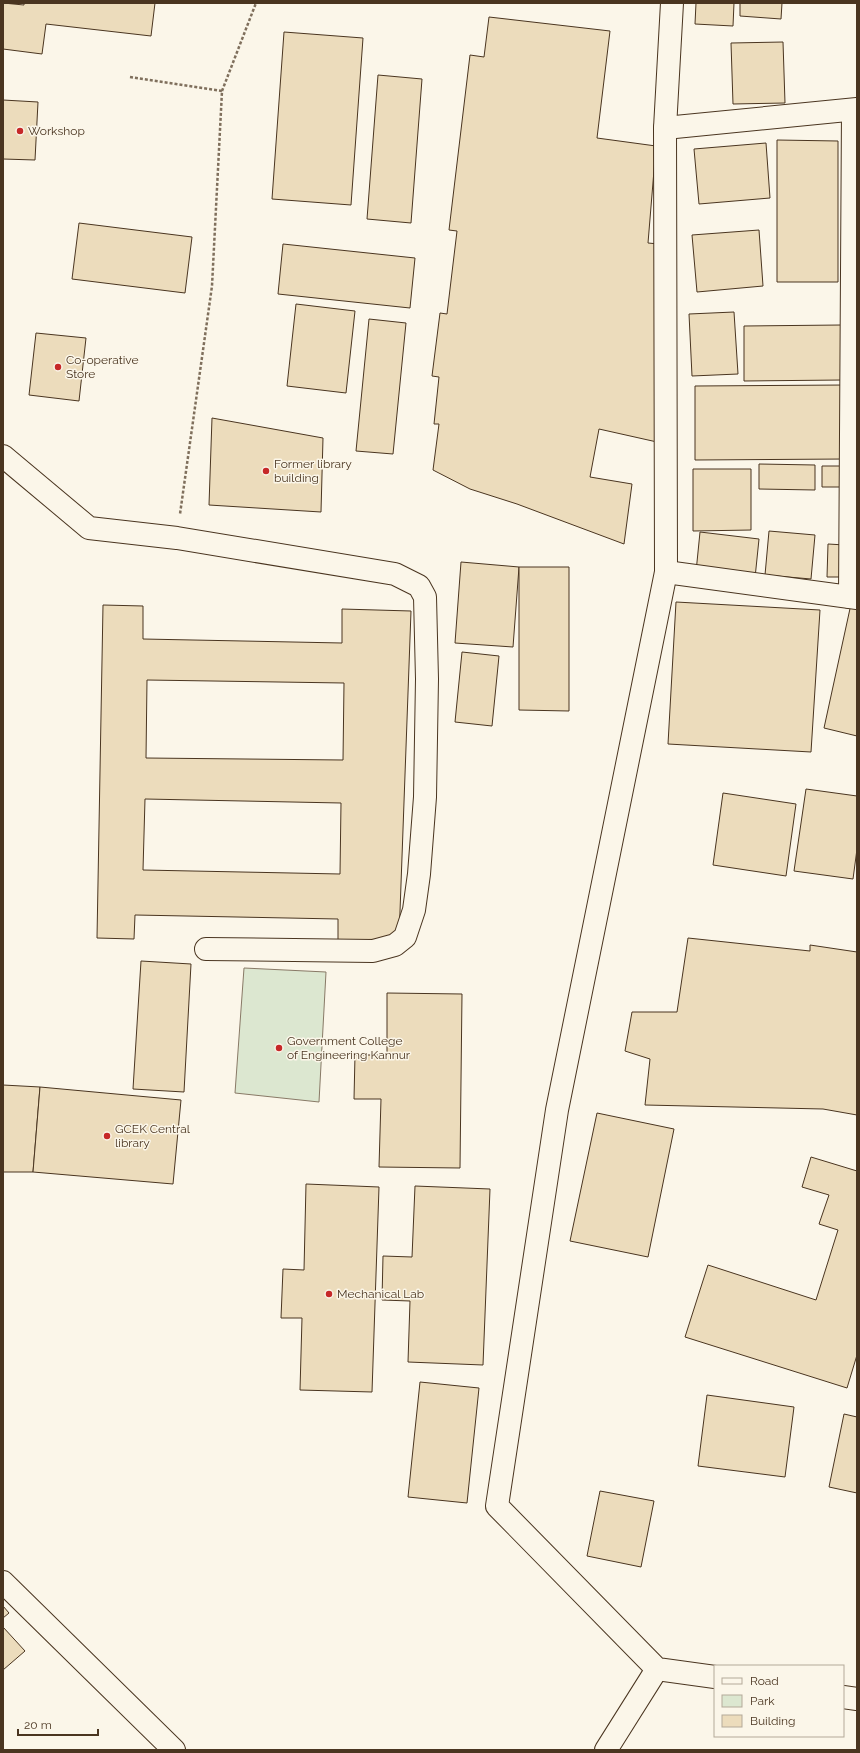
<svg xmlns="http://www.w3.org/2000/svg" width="860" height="1753" viewBox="0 0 860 1753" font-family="Raleway,sans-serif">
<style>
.green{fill:#dce7d0;stroke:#887966}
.building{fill:#ecdcbc;stroke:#4a3520;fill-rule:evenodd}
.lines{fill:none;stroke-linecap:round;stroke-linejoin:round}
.street-casing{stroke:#4a3520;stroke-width:24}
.path{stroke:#7f6f5c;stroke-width:2.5;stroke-dasharray:3 2;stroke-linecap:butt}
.street{stroke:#fbf6e9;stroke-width:22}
.poi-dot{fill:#c62828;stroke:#fbf6e9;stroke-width:1.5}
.labels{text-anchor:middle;stroke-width:3;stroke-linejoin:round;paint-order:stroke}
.poi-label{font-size:12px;fill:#4a3520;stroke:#fbf6e9;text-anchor:start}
</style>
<rect width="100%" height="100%" fill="#fbf6e9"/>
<polygon class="green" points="244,968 326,972 319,1102 235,1093"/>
<g class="building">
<polygon points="3,3 24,5 24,3 155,3 151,36 46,24 42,54 3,49"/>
<polygon points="696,3 734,3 733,26 695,24"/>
<polygon points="740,3 782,3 781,19 740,16"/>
<polygon points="489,17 610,31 597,138 656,146 648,243 659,244 657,442 599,429 590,477 632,484 624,544 517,504 470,489 433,470 439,424 434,424 439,377 432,376 440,313 447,314 457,231 449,230 470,55 484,57"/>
<polygon points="284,32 363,38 351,205 272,199"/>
<polygon points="783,42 785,103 733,104 731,43"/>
<polygon points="378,75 422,79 411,223 367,219"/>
<polygon points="3,100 38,102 35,160 3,159"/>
<polygon points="777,140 838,141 838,282 777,282"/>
<polygon points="766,143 770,198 699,204 694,149"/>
<polygon points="79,223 192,237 185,293 72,279"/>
<polygon points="759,230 763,286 697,292 692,235"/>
<polygon points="283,244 415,258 410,308 278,294"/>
<polygon points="296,304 355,311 346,393 287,386"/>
<polygon points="734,312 738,374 692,376 689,314"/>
<polygon points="369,319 406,323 393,454 356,451"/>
<polygon points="841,325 842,380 744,381 744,326"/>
<polygon points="36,333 86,338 79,401 29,395"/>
<polygon points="845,385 846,459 695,460 695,386"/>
<polygon points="212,418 323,438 321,512 209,505"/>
<polygon points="759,464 815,465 815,490 759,489"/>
<polygon points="822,466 846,466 845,487 822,487"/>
<polygon points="693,469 751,469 751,530 693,531"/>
<polygon points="769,531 815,535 811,579 765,575"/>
<polygon points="700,532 759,539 755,578 696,572"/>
<polygon points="828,544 845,545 843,577 827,577"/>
<polygon points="461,562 519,567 513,647 455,643"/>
<polygon points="519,567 569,567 569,711 519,710"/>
<polygon points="676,602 820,610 811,752 668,744"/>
<polygon points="851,604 857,605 857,736 824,728"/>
<path d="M103,605L143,606V639L342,643V609L411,611L399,939L338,940V919L135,915L134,939L97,938ZM147,680L344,683L343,760L146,758ZM145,799L341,803L340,874L143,870Z"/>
<polygon points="462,652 499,656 492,726 455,722"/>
<polygon points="806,789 857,796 857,849 853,879 794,871"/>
<polygon points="723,793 796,804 786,876 713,865"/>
<polygon points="688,938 810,951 810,945 857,952 857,1115 823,1109 645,1105 650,1059 625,1051 632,1012 677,1012"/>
<polygon points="141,961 191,964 184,1092 133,1089"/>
<polygon points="387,993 462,994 460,1168 379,1167 381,1099 354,1099 355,1055 387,1055"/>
<polygon points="3,1085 40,1087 33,1172 3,1172"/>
<polygon points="40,1087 181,1100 173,1184 33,1172"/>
<polygon points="597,1113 674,1129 648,1257 570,1241"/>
<polygon points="811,1157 857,1171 857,1355 847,1388 685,1337 708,1265 816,1300 838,1230 819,1224 829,1195 802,1187"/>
<polygon points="306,1184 379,1187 372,1392 300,1390 302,1318 281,1318 283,1269 304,1270"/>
<polygon points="415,1186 490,1189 483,1365 408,1362 410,1301 382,1300 383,1256 412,1257"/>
<polygon points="420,1382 479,1388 467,1503 408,1497"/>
<polygon points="707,1395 794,1407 785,1477 698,1466"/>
<polygon points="844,1414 857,1417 857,1493 829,1487"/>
<polygon points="600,1491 654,1501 641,1567 587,1556"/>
<polygon points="3,1606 9,1613 3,1618"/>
<polygon points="3,1627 25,1651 3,1670"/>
</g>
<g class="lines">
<g class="street-casing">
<g id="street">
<polyline points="672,3 665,128 666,572 557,1110 497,1506 657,1669 715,1677"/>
<polyline points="665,128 857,109"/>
<polyline points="3,456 89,528 177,538 395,574 419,586 425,597 427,679 425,797 419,874 414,910 405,937 395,945 373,951 206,949"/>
<polyline points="666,572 857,598"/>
<polyline points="850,597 853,110"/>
<polyline points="3,1582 174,1750"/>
<polyline points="843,1697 857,1699"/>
<polyline points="606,1750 657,1669"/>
</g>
</g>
<g class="path">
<polyline points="130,77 222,91 212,286 180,514"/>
<polyline points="222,91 256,3"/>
</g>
<use href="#street" class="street"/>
</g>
<g class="poi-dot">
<circle cx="20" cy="131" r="4"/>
<circle cx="58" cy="367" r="4"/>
<circle cx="266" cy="471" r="4"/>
<circle cx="279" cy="1048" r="4"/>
<circle cx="107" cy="1136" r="4"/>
<circle cx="329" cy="1294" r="4"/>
</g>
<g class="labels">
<g class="poi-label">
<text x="28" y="135">Workshop</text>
<text x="66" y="364">Co-operative<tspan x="66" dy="14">Store</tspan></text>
<text x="274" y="468">Former library<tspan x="274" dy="14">building</tspan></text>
<text x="287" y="1045">Government College<tspan x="287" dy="14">of Engineering Kannur</tspan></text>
<text x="115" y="1133">GCEK Central<tspan x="115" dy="14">library</tspan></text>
<text x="337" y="1298">Mechanical Lab</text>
</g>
</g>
<rect width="860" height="1753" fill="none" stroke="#4a3520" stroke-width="8"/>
<rect x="714" y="1665" width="130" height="72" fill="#fbf6e9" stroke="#b4a999"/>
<rect x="722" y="1678" width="20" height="6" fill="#fbf6e9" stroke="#b4a999"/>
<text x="750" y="1685" font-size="12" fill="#4a3520">Road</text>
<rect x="722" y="1695" width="20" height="12" fill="#dce7d0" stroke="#b4a999"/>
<text x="750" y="1705" font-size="12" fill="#4a3520">Park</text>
<rect x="722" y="1715" width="20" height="12" fill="#ecdcbc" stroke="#b4a999"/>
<text x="750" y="1725" font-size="12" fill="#4a3520">Building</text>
<path d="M18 1729v6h80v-6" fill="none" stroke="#4a3520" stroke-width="2"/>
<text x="24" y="1729" font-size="12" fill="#4a3520" stroke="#fbf6e9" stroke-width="3" paint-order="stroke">20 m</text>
</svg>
